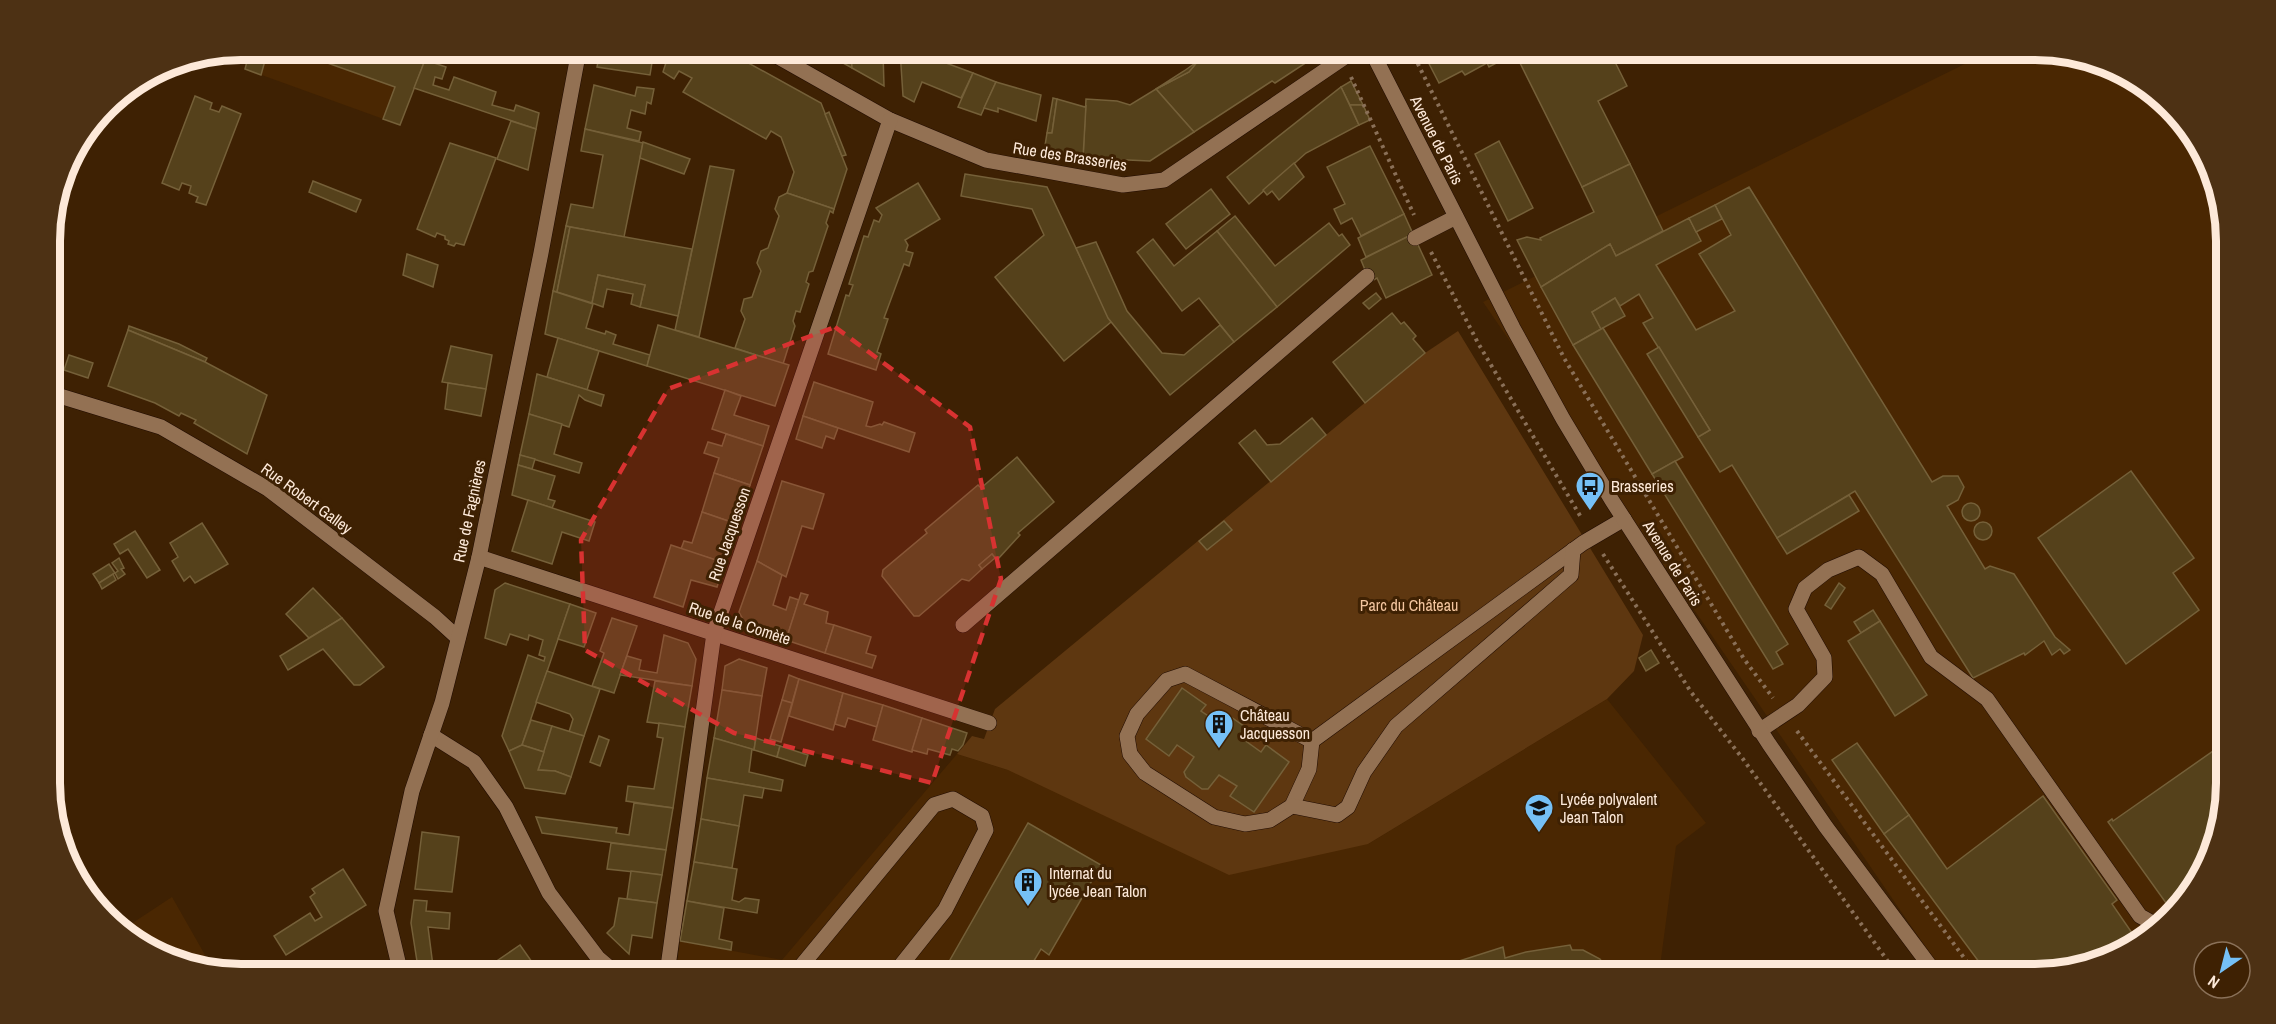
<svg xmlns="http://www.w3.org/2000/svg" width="2276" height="1024" viewBox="0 0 2276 1024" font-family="'Archivo Narrow',sans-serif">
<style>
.built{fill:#4a2702}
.green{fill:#5e3710}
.building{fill:#55411b;stroke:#756039;stroke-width:1.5}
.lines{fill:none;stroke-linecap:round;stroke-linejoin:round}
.service-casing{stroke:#200b00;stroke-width:16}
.minor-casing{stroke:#200b00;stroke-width:16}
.secondary-casing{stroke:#200b00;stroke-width:16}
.path{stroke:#8a7058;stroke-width:4;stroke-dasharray:3 4.5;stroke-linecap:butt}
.service{stroke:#937153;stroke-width:15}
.minor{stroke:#937153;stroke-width:15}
.secondary{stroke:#937153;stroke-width:15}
.marked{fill:#d83231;fill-opacity:0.2;stroke:#d83231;stroke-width:4.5;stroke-dasharray:12 8;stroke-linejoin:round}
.labels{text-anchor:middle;stroke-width:6;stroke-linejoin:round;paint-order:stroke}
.street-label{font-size:16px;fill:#fde9d9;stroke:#3e2103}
.poi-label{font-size:16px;fill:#fde9d9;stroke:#3e2103;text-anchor:start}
.park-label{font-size:16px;fill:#f3c59f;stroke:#3e2103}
.rim{fill:none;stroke:#fde9d9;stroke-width:8}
</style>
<rect width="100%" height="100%" fill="#3e2103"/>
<g class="built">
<polygon points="250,50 429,50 400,125 245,69"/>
<polygon points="1993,50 2035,50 2108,64 2187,125 2225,216 2226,784 2212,856 2187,900 2142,942 2047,974 1944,974 1483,302"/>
<polygon points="1607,699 1706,823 1676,846 1659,974 676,974 680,941 782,960 957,754 1008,770 1368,844"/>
<polygon points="172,897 213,969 168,960 125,928"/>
</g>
<polygon class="green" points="1458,331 1643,635 1634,671 1607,699 1368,844 1229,875 1008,770 957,754 972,736 984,739 995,709 1425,353"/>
<g class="building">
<polygon points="243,50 238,63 215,55 241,50"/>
<polygon points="250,50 268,50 261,75 245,69"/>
<polygon points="291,50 429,50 400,125 383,119 395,87"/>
<polygon points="600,50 654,50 650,75 597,67"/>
<polygon points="670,50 725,50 821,103 847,169 834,209 787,193 794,172 781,137 771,131 766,139 683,92 692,78 679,71 674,79 663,72"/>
<polygon points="833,50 851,50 852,68 830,56"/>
<polygon points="851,50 878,50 883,52 884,86 852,68"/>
<polygon points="900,50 911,50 973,73 961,98 922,82 914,102 903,96"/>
<polygon points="1217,50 1323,50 1324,51 1275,83 1272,81 1194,132 1156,89 1189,72 1198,61"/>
<polygon points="1422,50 1441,50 1425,56"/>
<polygon points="1441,50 1609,50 1627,86 1598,101 1630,164 1582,187 1515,53 1489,67 1487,63 1465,75 1462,71 1439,83 1425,56"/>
<polygon points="425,60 446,67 442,79 435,77 433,85 449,90 454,77 496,92 492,105 514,111 516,105 539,113 536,129 414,88"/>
<polygon points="1198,61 1189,72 1156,89 1184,71"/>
<polygon points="973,73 996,82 981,115 958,107"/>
<polygon points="1351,81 1363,105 1350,105 1341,87"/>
<polygon points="996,82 1041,95 1036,121 998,108 998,112 984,108"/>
<polygon points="594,85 635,96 637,87 654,89 651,104 647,102 645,114 631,110 627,128 641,132 639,141 585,129"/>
<polygon points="1341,87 1359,125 1306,153 1249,204 1227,177"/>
<polygon points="1156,89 1194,132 1150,161 1083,158 1086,99 1117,101 1130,105"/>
<polygon points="195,96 212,103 210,109 219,112 222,106 241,114 206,205 196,202 198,197 189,193 191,186 182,183 179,190 162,183"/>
<polygon points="1053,98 1057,99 1052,133 1047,133"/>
<polygon points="1057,99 1085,107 1086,105 1083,158 1044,152 1047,133 1052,133"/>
<polygon points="1350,105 1363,105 1370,120 1359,125"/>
<polygon points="829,112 846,155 842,156 825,114"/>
<polygon points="511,121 536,129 528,170 497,159"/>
<polygon points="585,129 643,143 624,237 566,226 571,204 593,208 603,155 581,151"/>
<polygon points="1499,141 1533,208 1508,221 1475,154"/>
<polygon points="643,142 690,159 684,174 640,158"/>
<polygon points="450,143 496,158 464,245 456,243 454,246 448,244 449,241 445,239 445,236 437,233 435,237 417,229"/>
<polygon points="1370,146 1404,214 1361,236 1352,218 1341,224 1334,209 1345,204 1327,167"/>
<polygon points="1294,163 1304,177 1279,200 1272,191 1267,195 1263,190"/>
<polygon points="1630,164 1663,231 1616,256 1610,244 1541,287 1517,240 1527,237 1541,240 1540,238 1594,212 1582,187"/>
<polygon points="710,166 734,170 699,337 675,330"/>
<polygon points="965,174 1047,187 1111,322 1064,361 995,277 1044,235 1032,209 961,196"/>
<polygon points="313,181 361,200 356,212 309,192"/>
<polygon points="918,183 940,219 905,240 908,245 906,251 913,253 909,266 904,264 884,318 888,319 877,352 881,354 876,370 828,354 846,295 849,296 853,285 849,284 864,236 868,237 874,220 879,222 882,215 876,208"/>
<polygon points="1749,187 1932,482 1943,476 1958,476 1964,487 1958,500 1947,506 1985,569 1990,566 2014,574 2055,637 2070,650 2064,654 2060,649 2052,655 2044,641 2025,655 2024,653 1973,678 1855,491 1777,538 1732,465 1720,472 1698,437 1710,430 1643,323 1653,318 1639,294 1620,306 1615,298 1592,312 1601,329 1573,345 1541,287 1610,244 1616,256 1689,218 1701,241 1656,265 1696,330 1735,311 1699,254 1731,235 1715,205"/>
<polygon points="1211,189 1230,214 1186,249 1166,224"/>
<polygon points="787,193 834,209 833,213 830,211 826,223 828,226 813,271 809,272 806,282 809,284 800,312 796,311 793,321 795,326 783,364 735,348 745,319 741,311 744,299 752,297 761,271 757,263 761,251 768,248 779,216 775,209 779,197"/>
<polygon points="1715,205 1722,219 1696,232 1689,218"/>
<polygon points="1404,214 1413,234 1366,257 1358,238"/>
<polygon points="1235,216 1275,266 1329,223 1339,236 1342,234 1350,245 1277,307 1217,231"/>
<polygon points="566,226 570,227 557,292 553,291"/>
<polygon points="570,227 692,249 678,316 640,307 645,285 598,275 592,303 557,292"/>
<polygon points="1217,231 1277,307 1234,342 1199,298 1182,311 1137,252 1153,239 1174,266"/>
<polygon points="1413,234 1432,275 1386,298 1377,278 1370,282 1361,260"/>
<polygon points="1096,242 1127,311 1162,353 1184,355 1220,325 1234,342 1170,395 1108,318 1076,248"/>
<polygon points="407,254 438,265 433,287 403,275"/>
<polygon points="598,275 645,285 640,307 631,304 633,294 607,289 603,307 592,303"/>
<polygon points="553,291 593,304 586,328 605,334 606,331 616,335 613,344 650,355 647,366 545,334"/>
<polygon points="1376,293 1381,299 1369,309 1363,303"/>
<polygon points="1615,298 1625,316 1601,329 1592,312"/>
<polygon points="1392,313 1401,324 1404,322 1416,336 1413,339 1425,353 1365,403 1333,362"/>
<polygon points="658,325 789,365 775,406 647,366"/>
<polygon points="129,326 179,344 207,358 205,362 128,330"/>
<polygon points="1603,328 1683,457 1652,474 1573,345"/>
<polygon points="128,330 205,362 267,395 247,454 194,423 196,420 181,413 179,416 155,403 108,386"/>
<polygon points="558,338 599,351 587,390 547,377"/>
<polygon points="451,346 492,355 486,389 442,382"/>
<polygon points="1659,347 1710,430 1698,437 1647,354"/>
<polygon points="69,355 93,363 88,378 64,370"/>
<polygon points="537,374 604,395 601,406 585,400 579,395 569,427 529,414"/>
<polygon points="814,382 873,402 866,426 871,427 880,424 882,425 884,422 915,433 909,452 803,416"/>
<polygon points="448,383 486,389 481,416 445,409"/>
<polygon points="725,390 741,396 734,415 769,426 763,446 712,429"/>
<polygon points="529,414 562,424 554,454 582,463 579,473 520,455"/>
<polygon points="803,416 838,428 834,439 826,436 822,448 796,439"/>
<polygon points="1312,418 1326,435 1271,482 1239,443 1255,430 1267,445 1280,444"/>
<polygon points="726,434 763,446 750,485 714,473 719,458 704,453 708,442 722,446"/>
<polygon points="520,455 535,459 532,469 518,465"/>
<polygon points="1017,457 1054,502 1018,533 1020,535 997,560 992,554 979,565 982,569 969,581 962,579 919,616 914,616 882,576 883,570 927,533 925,530 978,485 981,488"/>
<polygon points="1675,461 1788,644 1776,652 1783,664 1773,669 1652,474"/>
<polygon points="518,465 555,476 548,499 555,501 552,508 512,495"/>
<polygon points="2131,471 2194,558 2173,573 2199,610 2126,664 2038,538"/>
<polygon points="714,473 750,485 737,524 702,512"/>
<polygon points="782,481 824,494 813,529 802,526 786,577 757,561"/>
<polygon points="1849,495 1859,511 1787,554 1777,538"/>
<polygon points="528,500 595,522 589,541 562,532 552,564 512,551"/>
<circle cx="1971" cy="512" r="9"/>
<polygon points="702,512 737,524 725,563 681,549 684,541 692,543"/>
<polygon points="1224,521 1232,530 1207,550 1199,541"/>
<circle cx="1983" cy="531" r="9"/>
<polygon points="202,523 228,564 195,583 190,576 184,581 172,561 178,557 170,543"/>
<polygon points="135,531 160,570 147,578 128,549 120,554 114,544"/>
<polygon points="671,545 725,563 717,587 691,580 683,607 654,597"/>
<polygon points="992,554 995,558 982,569 979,565"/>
<polygon points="119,558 124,568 121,569 125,574 118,579 115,573 118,571 112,563"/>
<polygon points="757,561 782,575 773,605 786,610 790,597 799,600 786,640 747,627 739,612"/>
<polygon points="109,564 115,573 99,583 93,574"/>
<polygon points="113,574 116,580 102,589 99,583"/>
<polygon points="505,583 570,604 522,745 509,751 502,736 528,655 544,661 545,657 539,655 543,640 529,635 528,640 510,634 506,645 485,638 495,590"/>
<polygon points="1839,583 1845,588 1831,609 1825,605"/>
<polygon points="313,588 342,618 309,638 286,614"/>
<polygon points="801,593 808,595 804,604 828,612 826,623 834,625 825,653 786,640"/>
<polygon points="570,604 596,613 584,647 558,639"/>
<polygon points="1873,610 1880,621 1861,633 1854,622"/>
<polygon points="342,618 384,667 360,685 354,685 323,649 288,670 280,656"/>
<polygon points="612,618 637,626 614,693 592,686 604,653 600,651"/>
<polygon points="1880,621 1927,695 1895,716 1848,641"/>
<polygon points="834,625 871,637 866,653 876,656 872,668 825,653"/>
<polygon points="664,635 688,643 696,659 692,686 620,675 627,656 641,660 639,670 657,673"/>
<polygon points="1651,650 1659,663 1646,671 1639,658"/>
<polygon points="739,659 767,668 762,696 722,690 725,666"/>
<polygon points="547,671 600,689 584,736 569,732 573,719 570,714 536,702"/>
<polygon points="789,675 799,679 792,703 782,700"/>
<polygon points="799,679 843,693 833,730 789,716"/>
<polygon points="655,681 692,686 685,727 647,722"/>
<polygon points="1182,688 1206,705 1201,711 1219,723 1224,715 1228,715 1248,729 1248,732 1243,739 1261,752 1266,745 1289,762 1254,812 1230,796 1237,786 1219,775 1208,789 1202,789 1186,777 1184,772 1194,757 1177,745 1169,756 1146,739"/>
<polygon points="722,690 762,696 754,750 714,738"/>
<polygon points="843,693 883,705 877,727 848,718 845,727 835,724"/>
<polygon points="782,700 792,703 781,742 770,739"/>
<polygon points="883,705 922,718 912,752 873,740"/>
<polygon points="922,718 967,733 963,745 958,751 952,749 950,755 928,749 927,754 912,750"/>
<polygon points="531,720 552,726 544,752 522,745"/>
<polygon points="659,723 685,727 673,808 626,801 628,786 654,789 663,738 657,737"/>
<polygon points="552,726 584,736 571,777 555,771 538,770"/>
<polygon points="599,736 609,740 600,766 590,762"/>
<polygon points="714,738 752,749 749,772 783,780 781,791 707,778"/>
<polygon points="756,738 780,746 777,757 754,750"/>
<polygon points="2226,742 2226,784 2212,856 2191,892 2173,905 2175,907 2171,910 2108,822 2112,819 2113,821"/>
<polygon points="1857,743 1909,815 1884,834 1832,760"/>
<polygon points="522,745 544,752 538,770 555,771 571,777 565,794 525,788 509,751"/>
<polygon points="780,746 808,755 805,766 777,757"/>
<polygon points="707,778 764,788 762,798 744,795 739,826 701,819"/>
<polygon points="2043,796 2117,900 2112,904 2139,943 2047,974 1988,974 1884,834 1909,815 1947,869"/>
<polygon points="634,803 673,808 666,850 542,833 536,817 617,828 616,833 629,835"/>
<polygon points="701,819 739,826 732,868 694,862"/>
<polygon points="1028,823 1101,865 1049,955 1041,949 1026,974 942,974"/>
<polygon points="422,832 459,837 452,892 415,889"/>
<polygon points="611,843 666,850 662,875 607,869"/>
<polygon points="694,862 737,869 732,900 739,902 745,898 759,900 757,913 687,901"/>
<polygon points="343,869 366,905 286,955 274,936 310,913 315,921 322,917 310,897 315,893 312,889"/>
<polygon points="631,871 662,875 657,903 627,899"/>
<polygon points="619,898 657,903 652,938 632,935 629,954 607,933 614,926"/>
<polygon points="414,900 427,901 426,911 450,913 449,929 428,927 434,974 419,974 411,923"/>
<polygon points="687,901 724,908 719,939 732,942 731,950 680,941"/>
<polygon points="520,945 532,962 513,974 492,974 488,967"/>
<polygon points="1570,945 1572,950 1583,950 1600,959 1611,974 1426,974 1425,972 1503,947 1505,958 1526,952"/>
<polygon points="360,961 370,974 339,974"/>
<polygon points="687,965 722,974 682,974"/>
</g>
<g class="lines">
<g class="service-casing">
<g id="service">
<polyline points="1415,238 1456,217"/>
<polyline points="963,625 1367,276"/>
<polyline points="1759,731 1798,705 1825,677 1824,658 1796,609 1805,588 1828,570 1859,557 1882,574 1931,657 1987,699 2140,916 2158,926"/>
<polyline points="1312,741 1309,769 1292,806 1270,820 1245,824 1214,817 1145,773 1130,754 1127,736 1137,714 1167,680 1185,674 1312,741 1583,543 1624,519"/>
<polyline points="1292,806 1337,815 1348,807 1364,772 1396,726 1571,575 1573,550"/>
<polyline points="797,974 797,971 934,805 953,799 982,816 986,830 945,910 894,974"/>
</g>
</g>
<g class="minor-casing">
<g id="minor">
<polyline points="766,50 890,120 986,160 1123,185 1164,180 1355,50"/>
<polyline points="50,393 161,427 268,489 435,617 458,638"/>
<polyline points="479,557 989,723"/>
<polyline points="431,735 474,762 506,807 549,893 598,958 617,974"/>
<polyline points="401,974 386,911 412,791 442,703 479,557 541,253 579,50"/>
<polyline points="667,974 714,633 890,120"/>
</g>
</g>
<g class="secondary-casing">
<polyline id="secondary" points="1371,50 1513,328 1563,419 1611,499 1769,744 1826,827 1936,974"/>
</g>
<g class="path">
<polyline points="1411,50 1564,358 1744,659 1773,698"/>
<polyline points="1351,77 1414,215"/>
<polyline points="1431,252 1478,343 1582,519"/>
<polyline points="1603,554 1691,692 1743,759 1897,974"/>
<polyline points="1797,731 1976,974"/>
</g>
<use href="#service" class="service"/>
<use href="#minor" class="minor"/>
<use href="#secondary" class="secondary"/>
</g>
<path class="marked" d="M835,327L970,427L1001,579L932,783L734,733L585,650L581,540L668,389Z"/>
<defs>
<g id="bus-pin" transform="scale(1.5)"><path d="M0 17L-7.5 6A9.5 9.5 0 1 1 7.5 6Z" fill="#75c0f6" stroke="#3e2103"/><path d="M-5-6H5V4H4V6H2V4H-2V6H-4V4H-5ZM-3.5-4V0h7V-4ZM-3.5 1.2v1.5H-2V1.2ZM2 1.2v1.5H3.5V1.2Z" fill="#111"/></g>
<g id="building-pin" transform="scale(1.5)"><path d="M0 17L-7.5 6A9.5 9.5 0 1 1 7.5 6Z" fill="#75c0f6" stroke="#3e2103"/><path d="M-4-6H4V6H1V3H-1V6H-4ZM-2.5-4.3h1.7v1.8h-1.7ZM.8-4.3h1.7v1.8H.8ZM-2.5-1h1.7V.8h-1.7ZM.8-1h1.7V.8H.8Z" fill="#111"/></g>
<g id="school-pin" transform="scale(1.5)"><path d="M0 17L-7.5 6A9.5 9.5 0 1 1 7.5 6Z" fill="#75c0f6" stroke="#3e2103"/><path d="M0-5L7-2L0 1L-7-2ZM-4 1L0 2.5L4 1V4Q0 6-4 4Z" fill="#111"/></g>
</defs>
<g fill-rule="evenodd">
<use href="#bus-pin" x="1590" y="486"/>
<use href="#building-pin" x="1219" y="724"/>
<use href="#school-pin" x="1539" y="808"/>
<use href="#building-pin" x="1028" y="882"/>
</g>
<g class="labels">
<g class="street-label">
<text transform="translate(1437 140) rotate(63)" y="6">Avenue de Paris</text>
<text transform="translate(1070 156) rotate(9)" y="6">Rue des Brasseries</text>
<text transform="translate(307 498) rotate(36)" y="6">Rue Robert Galley</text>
<text transform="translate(469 511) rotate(-78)" y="6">Rue de Fagnières</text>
<text transform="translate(729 534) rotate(-71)" y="6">Rue Jacquesson</text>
<text transform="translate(1673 563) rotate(58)" y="6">Avenue de Paris</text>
<text transform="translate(740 623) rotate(18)" y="6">Rue de la Comète</text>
</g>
<g class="poi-label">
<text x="1611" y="492">Brasseries</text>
<text x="1240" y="721">Château<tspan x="1240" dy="18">Jacquesson</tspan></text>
<text x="1560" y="805">Lycée polyvalent<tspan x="1560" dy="18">Jean Talon</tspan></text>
<text x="1049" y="879">Internat du<tspan x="1049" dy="18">lycée Jean Talon</tspan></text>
</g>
<g class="park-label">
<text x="1409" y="611">Parc du Château</text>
</g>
</g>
<path d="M0 0H2276V1024H0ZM241 60H2035A181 181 0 0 1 2216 241V783A181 181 0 0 1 2035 964H241A181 181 0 0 1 60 783V241A181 181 0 0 1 241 60Z" fill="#4d3114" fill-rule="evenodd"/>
<path class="rim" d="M241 60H2035A181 181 0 0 1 2216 241V783A181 181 0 0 1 2035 964H241A181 181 0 0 1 60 783V241A181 181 0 0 1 241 60Z"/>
<g transform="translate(2222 970) rotate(215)"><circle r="28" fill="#3e2103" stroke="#8a7159" stroke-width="1.5"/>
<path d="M0-4.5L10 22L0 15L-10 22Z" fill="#75c0f6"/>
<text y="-9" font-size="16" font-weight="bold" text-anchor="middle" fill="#fde9d9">N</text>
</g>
</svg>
